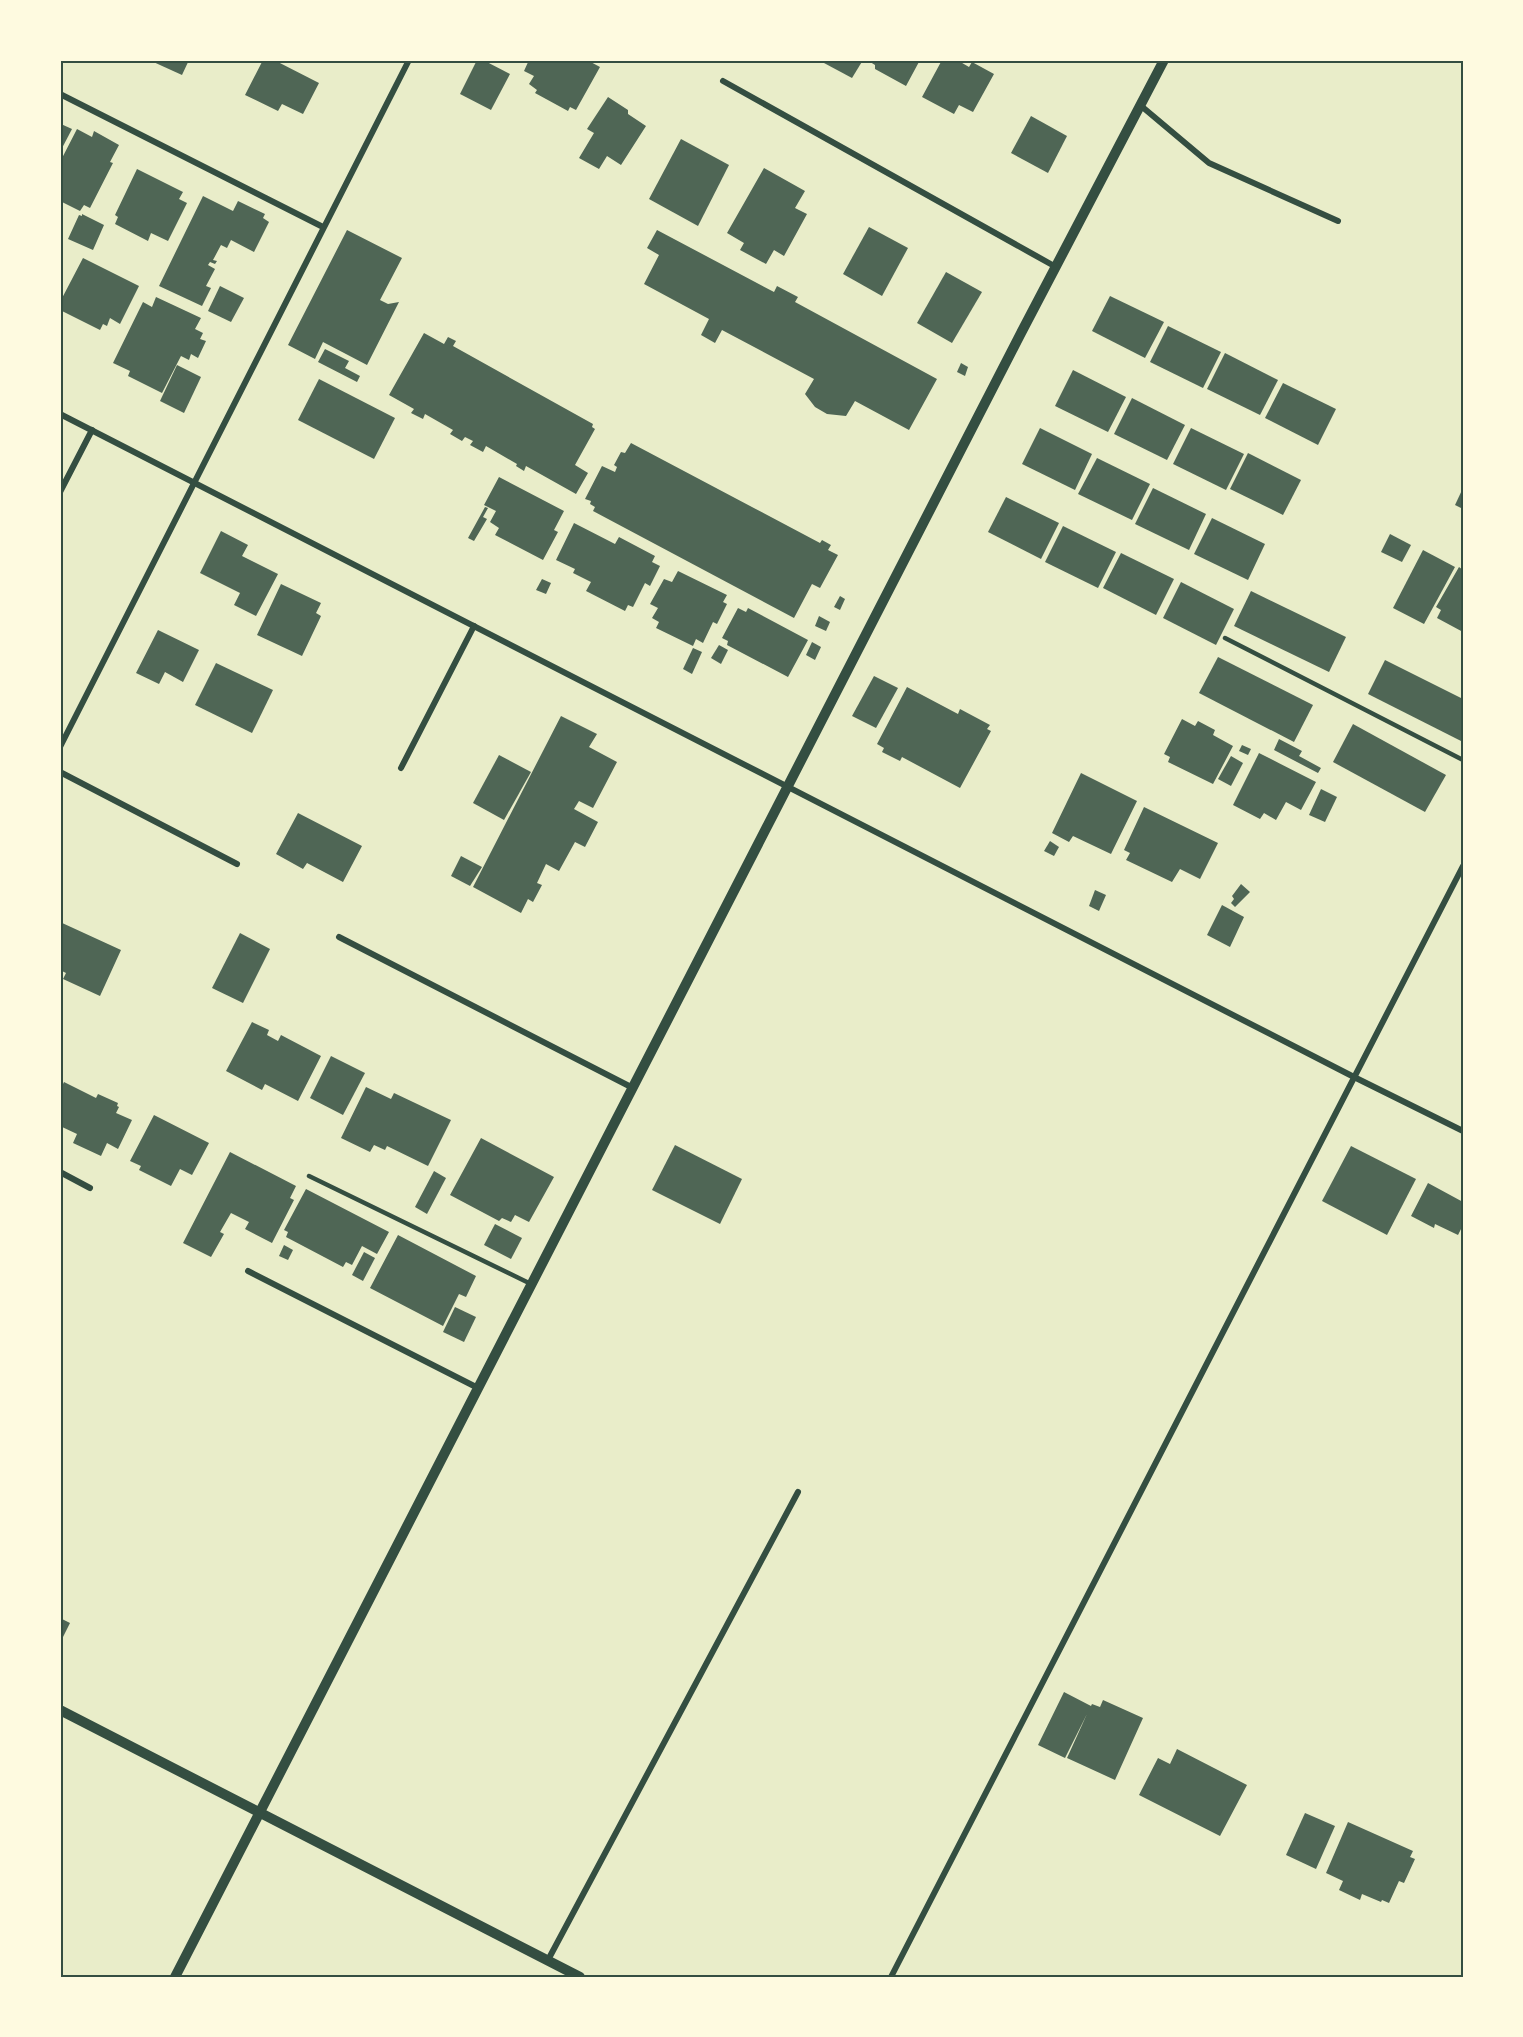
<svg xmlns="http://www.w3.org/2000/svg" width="1523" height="2037" viewBox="0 0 1523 2037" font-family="Signika,sans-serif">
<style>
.building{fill:#4f6655}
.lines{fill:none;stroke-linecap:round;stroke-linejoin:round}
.service{stroke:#344e41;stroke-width:4.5}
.minor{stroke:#344e41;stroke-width:6}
.tertiary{stroke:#344e41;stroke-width:10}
.neatline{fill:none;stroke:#344e41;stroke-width:2}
</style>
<rect width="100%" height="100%" fill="#e9edc9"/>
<g class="building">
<polygon points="149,60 189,60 182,75"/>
<polygon points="263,60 274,60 319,83 303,114 282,104 278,111 245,95"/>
<polygon points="477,60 483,60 510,74 491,110 460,94"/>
<polygon points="529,60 587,60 600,67 576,110 570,107 568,111 535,93 537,90 529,84 534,76 524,71"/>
<polygon points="826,60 863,60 852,78 824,63"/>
<polygon points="867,60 920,60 906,86 875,69 875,65"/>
<polygon points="942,60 957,60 969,67 972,62 994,74 973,112 959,105 954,114 922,97"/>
<polygon points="608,97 628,110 628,114 646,126 621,165 607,156 599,169 579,158 594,133 587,129"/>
<polygon points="1031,116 1067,136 1048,173 1011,153"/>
<polygon points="61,124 72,129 60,152 60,127"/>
<polygon points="77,129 92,137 94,131 119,145 110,162 113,163 90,208 84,205 80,211 60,201 60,162"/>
<polygon points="681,139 729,165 698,226 649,199"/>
<polygon points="764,168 805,191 795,208 807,214 784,256 774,250 766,264 740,250 744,243 727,233"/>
<polygon points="137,169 183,192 179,199 187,203 168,241 151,233 148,241 115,224 118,217 115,215"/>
<polygon points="203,196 233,211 238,201 265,214 263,218 269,222 254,252 231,240 227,248 221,245 213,260 217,261 215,264 210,262 208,265 215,269 206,286 211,288 202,306 159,286"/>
<polygon points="82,214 104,225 93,250 68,239 79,215 82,216"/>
<polygon points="869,227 908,248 882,296 843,274"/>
<polygon points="347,230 402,258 380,300 388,304 399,302 367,365 323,342 315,359 288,345"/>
<polygon points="657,230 774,292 777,286 798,297 795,302 937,379 909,430 855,401 846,416 827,414 815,407 805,394 814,379 722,330 715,343 701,335 709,319 644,284 659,255 647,248"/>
<polygon points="83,258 139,286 120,324 110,318 107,326 103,324 100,330 60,310 63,304 60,302"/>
<polygon points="946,272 982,292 952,343 917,323"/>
<polygon points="220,286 244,298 231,322 208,311"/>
<polygon points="1110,296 1164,322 1145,358 1092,331"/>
<polygon points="156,297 201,318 195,329 203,333 200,339 206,341 198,358 191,354 189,360 181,356 162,393 128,376 130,371 113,363 143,302 152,307"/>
<polygon points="1168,326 1221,352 1203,388 1150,362"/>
<polygon points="424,333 444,344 448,337 456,341 453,346 593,424 592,427 595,429 575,465 588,473 576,494 526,466 524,471 516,466 517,464 486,446 483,452 470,445 473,441 465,437 462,441 450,434 453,430 425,414 423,419 411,413 414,409 389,395"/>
<polygon points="325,349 349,361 345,368 360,376 357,382 318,362"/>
<polygon points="1225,353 1278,380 1260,415 1207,389"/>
<polygon points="961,363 968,367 965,376 957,372"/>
<polygon points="177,365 201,377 184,413 160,401"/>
<polygon points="1073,370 1126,397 1108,432 1055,406"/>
<polygon points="319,379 395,418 374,459 298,420"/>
<polygon points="1283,383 1336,409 1318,445 1265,418"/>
<polygon points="1132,398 1185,425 1167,460 1114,434"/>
<polygon points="1040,428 1092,454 1075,490 1022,464"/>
<polygon points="1191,428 1244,454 1226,490 1173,464"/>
<polygon points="631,443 820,543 822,540 831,545 828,550 838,555 820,588 812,584 794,618 593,511 595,507 590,504 591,501 585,499 602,466 615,472 617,467 614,465 621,452 625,453"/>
<polygon points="1248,453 1301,480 1283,515 1230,489"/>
<polygon points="1097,458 1150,484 1132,520 1078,494"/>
<polygon points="499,477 564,511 554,530 558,532 543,560 495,535 499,528 490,522 496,511 484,505"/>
<polygon points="1153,488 1206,514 1189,550 1135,524"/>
<polygon points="1463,488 1463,509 1455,505"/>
<polygon points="1006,497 1059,523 1041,559 988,532"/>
<polygon points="485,507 488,508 483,517 487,519 474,541 468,538"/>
<polygon points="1212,518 1265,544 1248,580 1194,554"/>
<polygon points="574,523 615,544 619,537 655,556 652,562 660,566 650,586 645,583 633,607 628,605 625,611 586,591 591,582 573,573 575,569 556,560"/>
<polygon points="1063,526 1116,552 1098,588 1045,562"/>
<polygon points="221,531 248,545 242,556 278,574 256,616 234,605 240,593 200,573"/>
<polygon points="1390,534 1411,545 1402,562 1381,552"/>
<polygon points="1423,550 1455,567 1424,624 1393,608"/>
<polygon points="1121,553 1174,579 1156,615 1103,588"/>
<polygon points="1459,567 1463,570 1463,632 1437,618 1441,610 1436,607"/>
<polygon points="678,571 727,595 723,602 727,604 717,624 713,622 703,643 696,639 693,646 656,628 659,622 652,618 658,608 650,604 664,579 672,582"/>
<polygon points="542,579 551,583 546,594 536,590"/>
<polygon points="1181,582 1234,609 1216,645 1163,618"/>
<polygon points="281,584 321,603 316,613 321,616 302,656 257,635"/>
<polygon points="1251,591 1346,637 1329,672 1234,626"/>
<polygon points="840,596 845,599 840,610 834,607"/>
<polygon points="738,608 746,612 748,608 808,640 788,677 727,645 728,641 722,638"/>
<polygon points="819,616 830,622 826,631 815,626"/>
<polygon points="158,630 199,650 183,682 165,672 159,684 136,673"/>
<polygon points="812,642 821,647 815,660 806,655"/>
<polygon points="719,645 728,650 721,664 711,658"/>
<polygon points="693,648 702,652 692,674 683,669"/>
<polygon points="1218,657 1313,705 1294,742 1199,693"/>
<polygon points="1385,660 1463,699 1463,742 1368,694"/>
<polygon points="216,663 273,690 252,733 195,705"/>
<polygon points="874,676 898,688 876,728 852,716"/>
<polygon points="907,687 958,714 960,709 990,725 987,729 991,731 960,788 902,757 900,761 882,752 884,748 877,744"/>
<polygon points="561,716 597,734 589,747 617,762 593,808 579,801 574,809 598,822 585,847 575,842 559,871 546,864 537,883 542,885 533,902 528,899 521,913 473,887"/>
<polygon points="1182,719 1195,726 1198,721 1215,730 1213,735 1233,746 1213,784 1168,762 1170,757 1164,754"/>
<polygon points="1353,724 1446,775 1425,812 1333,762"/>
<polygon points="1279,739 1302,751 1299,756 1321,768 1318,773 1274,750"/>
<polygon points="1242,745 1251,749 1248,755 1239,751"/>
<polygon points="1259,753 1316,782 1301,810 1286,802 1276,820 1264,813 1260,819 1233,805"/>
<polygon points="499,755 531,772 504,820 473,803"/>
<polygon points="1231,756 1243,763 1231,786 1218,779"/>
<polygon points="1081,773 1137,801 1111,854 1073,836 1069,842 1052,833"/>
<polygon points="1321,789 1337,797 1325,822 1309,815"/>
<polygon points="1144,807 1218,843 1200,879 1180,869 1172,882 1126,860 1130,853 1124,850"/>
<polygon points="298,813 362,846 343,882 307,863 303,869 276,854"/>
<polygon points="1050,841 1059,847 1054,856 1044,851"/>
<polygon points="461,856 482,867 470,886 451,876"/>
<polygon points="1241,884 1250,892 1235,907 1231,903 1234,899 1232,896"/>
<polygon points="1095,890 1106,895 1099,911 1089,906"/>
<polygon points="1222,905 1244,917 1230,947 1207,935"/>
<polygon points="60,922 121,950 100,996 63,979 66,973 60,970"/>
<polygon points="240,933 270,949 243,1003 212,988"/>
<polygon points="252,1022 269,1030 267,1035 278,1041 281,1035 321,1056 298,1101 265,1084 262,1090 226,1071"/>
<polygon points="331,1056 365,1073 343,1115 310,1098"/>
<polygon points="64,1082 96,1098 98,1094 118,1103 117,1106 119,1107 116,1113 132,1120 118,1149 107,1143 101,1156 73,1143 77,1134 60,1126 60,1090"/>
<polygon points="366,1087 391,1099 394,1093 451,1120 428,1166 387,1146 385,1150 374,1145 370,1152 341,1138"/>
<polygon points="154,1115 209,1143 192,1175 180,1169 171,1186 139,1170 141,1166 130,1161"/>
<polygon points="481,1138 554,1177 529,1222 515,1215 511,1222 502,1218 499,1221 450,1195"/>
<polygon points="675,1145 742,1179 720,1224 652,1190"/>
<polygon points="1351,1146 1416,1179 1387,1235 1322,1201"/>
<polygon points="230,1152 296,1186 290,1198 294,1200 272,1243 245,1229 249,1222 231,1213 220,1232 224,1234 211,1257 183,1243"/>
<polygon points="434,1171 446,1178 427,1214 415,1207"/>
<polygon points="1428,1183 1463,1202 1463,1225 1458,1235 1435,1224 1434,1228 1411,1216"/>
<polygon points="306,1189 389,1232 377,1254 362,1246 352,1265 346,1262 343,1267 286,1237 288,1232 284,1230"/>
<polygon points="495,1224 522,1238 511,1259 484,1245"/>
<polygon points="398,1235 476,1276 466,1297 459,1294 443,1326 370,1288"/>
<polygon points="284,1245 293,1250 288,1260 279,1256"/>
<polygon points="364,1252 375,1258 363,1281 352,1275"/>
<polygon points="455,1307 476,1317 464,1342 443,1332"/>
<polygon points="60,1618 70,1623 60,1643"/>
<polygon points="1064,1692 1091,1706 1092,1704 1100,1707 1103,1700 1143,1718 1115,1780 1067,1758 1087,1714 1065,1758 1038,1745"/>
<polygon points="1177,1749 1247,1785 1220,1836 1139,1795 1158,1758 1170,1764"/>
<polygon points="1305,1813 1335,1826 1316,1869 1286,1855"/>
<polygon points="1348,1822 1413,1851 1410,1857 1415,1859 1404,1883 1399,1881 1389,1903 1382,1900 1381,1902 1362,1894 1360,1900 1339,1890 1343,1881 1326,1873"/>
</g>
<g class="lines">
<g class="service">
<polyline points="1225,638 1463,760"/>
<polyline points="309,1176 531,1284"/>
</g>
<g class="minor">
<polyline points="723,81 1056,267"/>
<polyline points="60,94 323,227"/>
<polyline points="1140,105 1209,163 1338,221"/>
<polyline points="60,414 1354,1077 1463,1131"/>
<polyline points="60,492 92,430"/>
<polyline points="60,747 409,60"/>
<polyline points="401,768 474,626"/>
<polyline points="60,772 237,864"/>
<polyline points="339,937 633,1088"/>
<polyline points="60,1172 90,1188"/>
<polyline points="248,1271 478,1388"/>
<polyline points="548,1960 798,1492"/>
<polyline points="891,1977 1463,866"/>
</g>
<g class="tertiary">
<polyline points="60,1710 580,1977"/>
<polyline points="175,1977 1020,335 1164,60"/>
</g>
</g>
<rect width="1523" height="2037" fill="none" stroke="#fefae0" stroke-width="123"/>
<rect x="62" y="62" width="1400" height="1914" class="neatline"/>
</svg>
